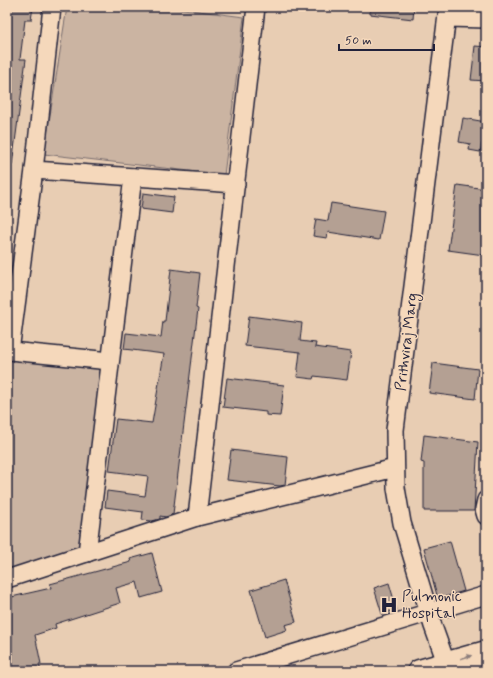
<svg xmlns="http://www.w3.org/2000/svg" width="493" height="678" viewBox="0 0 493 678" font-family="Mynerve,sans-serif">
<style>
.green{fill:#cbb4a2;stroke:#766b6e}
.building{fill:#b4a093;stroke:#22223b}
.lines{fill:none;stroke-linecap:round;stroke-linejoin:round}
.minor-casing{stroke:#22223b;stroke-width:20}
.highway-casing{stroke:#22223b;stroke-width:25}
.minor{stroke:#f5d8bb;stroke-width:17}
.highway{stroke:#f5d8bb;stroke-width:22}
.oneway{fill:#8c7d7b}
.labels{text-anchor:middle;stroke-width:3;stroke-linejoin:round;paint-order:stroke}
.street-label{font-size:15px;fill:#22223b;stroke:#f5d8bb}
.poi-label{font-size:15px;fill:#22223b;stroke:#f5d8bb;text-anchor:start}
</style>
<rect width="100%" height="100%" fill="#e8cdb3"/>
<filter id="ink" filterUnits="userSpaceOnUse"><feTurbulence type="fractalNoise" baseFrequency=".025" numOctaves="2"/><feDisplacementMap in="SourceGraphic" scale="8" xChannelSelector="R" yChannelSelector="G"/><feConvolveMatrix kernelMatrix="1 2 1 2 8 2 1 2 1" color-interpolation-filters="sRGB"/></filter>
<g filter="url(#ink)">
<g class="green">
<polygon points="67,7 168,7 244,17 224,175 44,154"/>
<polygon points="7,357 103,369 78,550 7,573"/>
</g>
<g class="building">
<polygon points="7,7 33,7 31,20 25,20 20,59 26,59 12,165 7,164"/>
<polygon points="370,7 414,7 413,19 370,14"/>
<polygon points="475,46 486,47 486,81 471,80"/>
<polygon points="463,118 486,122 486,143 482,143 480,152 469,150 470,144 459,142"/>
<polygon points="457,185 486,189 486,239 484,255 448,250"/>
<polygon points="143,193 174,197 172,213 141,209"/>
<polygon points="331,203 384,211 379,240 328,232 327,238 313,236 316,219 328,221"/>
<polygon points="171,269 200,273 196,308 198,309 173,514 166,517 160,516 160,519 152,521 142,520 143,512 105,507 107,491 145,496 148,476 109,471 116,419 152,423 164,354 124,349 126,333 161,337 163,321 165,321"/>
<polygon points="249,316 302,323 300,341 316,343 315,347 351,352 347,380 314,376 313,379 297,377 300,352 245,346"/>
<polygon points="433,363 478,369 475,399 429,393"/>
<polygon points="227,378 284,385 280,416 266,415 266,412 223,407"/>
<polygon points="424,435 478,442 474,511 424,511 424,463 421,462"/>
<polygon points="231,450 288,457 285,485 280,486 227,480"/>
<polygon points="450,541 464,591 438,599 424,548"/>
<polygon points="152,553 162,592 141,598 137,582 116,588 120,603 55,624 56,628 35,635 41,664 39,664 41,671 11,671 7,654 7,598 51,588 50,584 131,562 130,559"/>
<polygon points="284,580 296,622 285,625 287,630 265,637 251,590"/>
<polygon points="389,583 397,610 382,614 374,588"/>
</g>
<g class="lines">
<g class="minor-casing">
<g id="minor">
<polyline points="52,7 34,170 236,184"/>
<polyline points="256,7 197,517 395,468"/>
<polyline points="448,7 395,430 396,488 402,523 433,626 449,671"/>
<polyline points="447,18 486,19"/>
<polyline points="7,351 10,351 34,170"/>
<polyline points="10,351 110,361"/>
<polyline points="486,500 484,509 486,516"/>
<polyline points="87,553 133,177"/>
<polyline points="7,579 197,517"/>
<polyline points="236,671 486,595"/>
</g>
</g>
<g class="highway-casing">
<g id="highway">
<polyline points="419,671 486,652"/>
<polyline points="476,671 486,668"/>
</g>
</g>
<use href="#minor" class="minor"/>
<use href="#highway" class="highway"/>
</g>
<defs><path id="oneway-solid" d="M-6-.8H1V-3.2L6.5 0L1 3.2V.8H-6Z"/></defs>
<use class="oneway" href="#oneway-solid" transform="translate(466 657) rotate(-16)"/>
</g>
<defs>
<g id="hospital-bare" transform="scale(1.38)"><path d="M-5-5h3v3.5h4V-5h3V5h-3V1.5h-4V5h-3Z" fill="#22223b" stroke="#f5d8bb" stroke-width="2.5" paint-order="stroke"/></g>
</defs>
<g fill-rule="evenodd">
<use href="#hospital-bare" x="389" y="605"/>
</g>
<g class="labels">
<g class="street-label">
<text transform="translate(406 342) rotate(-83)" y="5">Prithviraj Marg</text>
</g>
<g class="poi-label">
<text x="402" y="601">Pulmonic<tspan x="402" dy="17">Hospital</tspan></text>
</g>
</g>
<rect width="493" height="678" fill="none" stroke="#f5d8bb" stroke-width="24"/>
<rect x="12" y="12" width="469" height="654" fill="none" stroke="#22223b" stroke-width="1.5" filter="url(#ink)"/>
<path d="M339 44v6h95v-6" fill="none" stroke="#22223b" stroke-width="2"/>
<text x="345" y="44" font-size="12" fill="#22223b" stroke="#f5d8bb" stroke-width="3" paint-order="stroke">50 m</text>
</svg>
